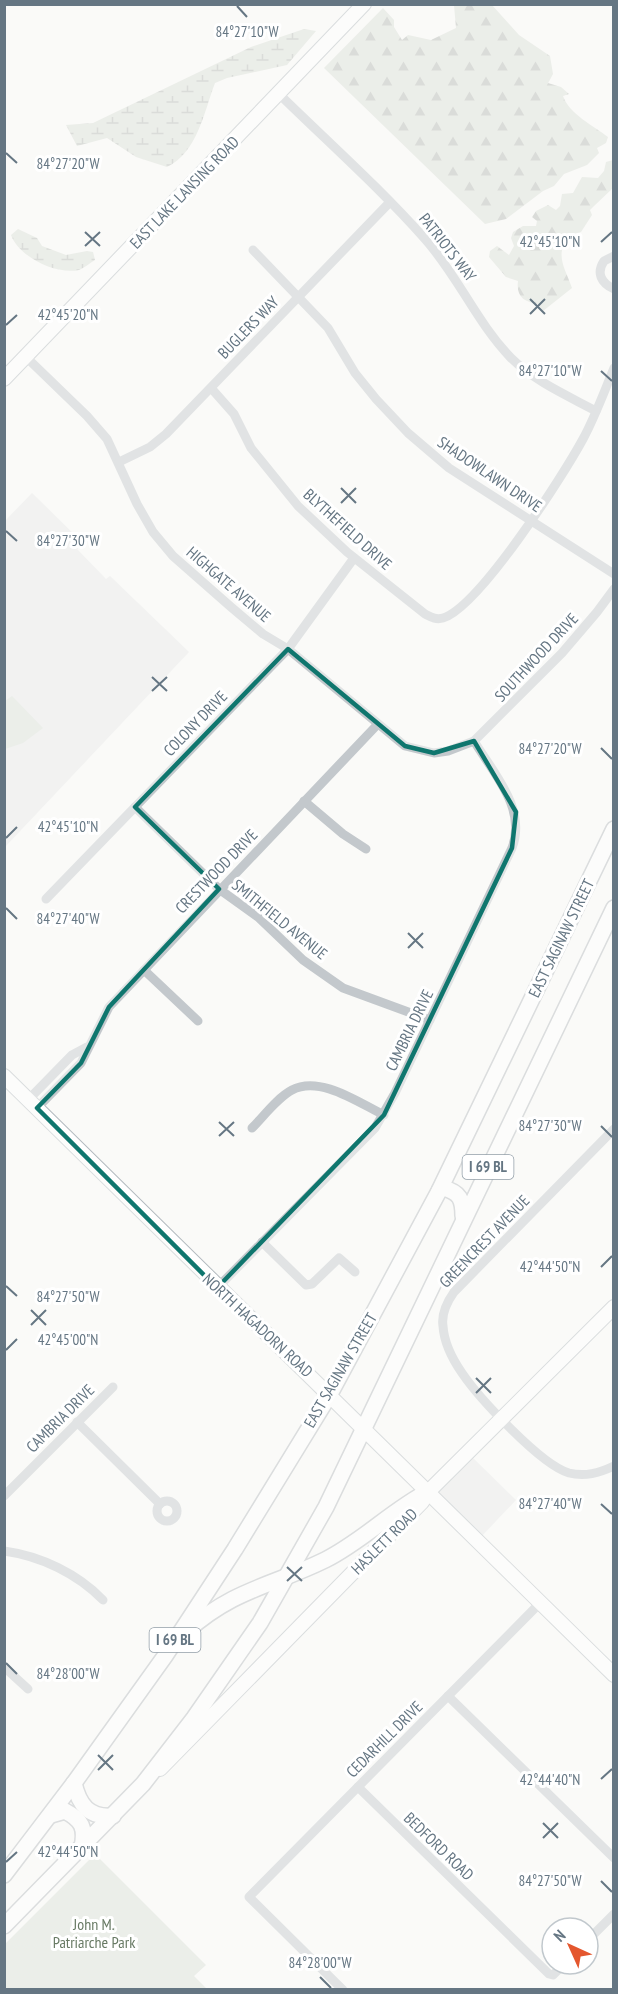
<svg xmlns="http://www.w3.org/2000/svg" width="618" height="1994" viewBox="0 0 618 1994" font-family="'PT Sans Narrow',sans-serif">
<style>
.built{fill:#e8e9e9}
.forest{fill:url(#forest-firs)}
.wetland{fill:url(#wetland-marsh)}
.park{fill:#dadfd7}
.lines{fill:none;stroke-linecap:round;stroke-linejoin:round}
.secondary-casing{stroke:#b3babf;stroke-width:16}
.primary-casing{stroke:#b5babe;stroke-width:18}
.street{stroke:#c3c8cc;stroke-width:9}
.secondary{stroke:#fff;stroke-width:14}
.primary{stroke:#fff;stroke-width:15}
.marked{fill:none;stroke:#0f766e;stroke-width:4.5;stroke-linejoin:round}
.ticks{fill:none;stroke:#657683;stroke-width:2}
.labels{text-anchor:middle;stroke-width:6;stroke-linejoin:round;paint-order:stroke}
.shield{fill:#fff;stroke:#939fa8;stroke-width:1.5}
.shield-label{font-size:15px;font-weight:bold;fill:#657683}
.street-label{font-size:16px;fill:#657683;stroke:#fff}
.park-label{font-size:16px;fill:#687a64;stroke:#fff}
.ticks-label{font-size:15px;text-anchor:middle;fill:#657683;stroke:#fff;stroke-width:6;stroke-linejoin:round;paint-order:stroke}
</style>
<defs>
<pattern id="forest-firs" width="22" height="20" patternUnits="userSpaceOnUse" patternTransform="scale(1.5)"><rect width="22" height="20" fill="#dadfd7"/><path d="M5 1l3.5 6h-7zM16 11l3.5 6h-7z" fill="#b4b9b4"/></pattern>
<pattern id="wetland-marsh" width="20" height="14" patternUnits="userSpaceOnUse" patternTransform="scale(1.5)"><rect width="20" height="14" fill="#dadfd7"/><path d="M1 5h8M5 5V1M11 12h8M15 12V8" fill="none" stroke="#b4b9b4"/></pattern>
</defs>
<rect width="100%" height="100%" fill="#fafaf8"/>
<g class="built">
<polygon points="32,493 83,543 77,549 106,579 110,576 189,652 5,847 5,521"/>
<polygon points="470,1455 516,1500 479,1539 433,1493"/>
</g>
<g class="forest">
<path d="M454,5H492L519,35L550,56L553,74L548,83L561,87L569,94L563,96C569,114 594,126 608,137L606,143L597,148L599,153L587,165L564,174L554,186L543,191L506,219L485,224L324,68L383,8L394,20V27L402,40L408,35L431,40L456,28Z"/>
<path d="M613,160V188L594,206L590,210L592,215L581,232L571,235C553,253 565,268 572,288L543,311L538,304C524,302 516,297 518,281L506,277L489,257L490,251L497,246L509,255L514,246L511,238L513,232L523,226H536L537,221L532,217L536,211L548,205L556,210L560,206L562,194L573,193L582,177L598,178L604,171L606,162Z"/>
</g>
<g class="wetland">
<path d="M304,29L316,31L287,65L227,78L215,83C204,112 197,153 167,167L136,157L107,138L77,146L66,125L93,123L251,47Z"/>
<path d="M18,229L37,238L42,246L66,255L87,251L93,252L95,260C90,263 84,268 79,270C56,275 19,257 11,235Z"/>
</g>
<g class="park">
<polygon points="12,696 43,728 23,743 5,749 5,701"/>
<polygon points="95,1854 206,1965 194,1976 207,1989 5,1989 5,1944"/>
</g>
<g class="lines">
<g class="secondary-casing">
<g id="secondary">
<polyline points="4,379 364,4"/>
<polyline points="4,1076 614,1675"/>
<polyline points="160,1769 422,1502 429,1491 614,1307"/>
</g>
</g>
<g class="primary-casing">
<g id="primary">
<path d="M439,1191L443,1188C460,1192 463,1200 463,1216"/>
<path d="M187,1631C234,1589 272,1586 325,1560C363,1541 392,1510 429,1491"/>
<path d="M74,1783C79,1805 89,1818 113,1816"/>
<path d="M51,1815L65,1811C82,1820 86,1828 82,1847"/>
<polyline points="4,1875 74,1783 165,1656 235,1549 330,1394 439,1191 614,829"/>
<polyline points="4,1926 143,1784 194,1718 260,1623 326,1507 614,908"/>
</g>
</g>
<g class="street">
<path d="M279,94C328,142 380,188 425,239C458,276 477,323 511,358C534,381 568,396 596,411"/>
<polyline points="253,250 328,328 355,373 376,399 408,433 449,468 614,574"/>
<path d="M614,256L604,261C596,273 601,283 614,289"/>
<polyline points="26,357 87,416 107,439 137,504 153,532 173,556 231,607 263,634 288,649 405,746 434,753 448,751 474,741 562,653 597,612 614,589"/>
<path d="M211,388L234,414L251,448L298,506L347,552L425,614C431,617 436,620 443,618C479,607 563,476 583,439C595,417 604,392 614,368"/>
<polyline points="119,462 150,447 166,434 390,202"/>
<polyline points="304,801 343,834 366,849"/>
<polyline points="135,807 219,889 258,917 303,960 343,988 430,1020"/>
<polyline points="46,899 288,649 354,558"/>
<polyline points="144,970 198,1021"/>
<polyline points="28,1100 72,1055 87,1047"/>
<polyline points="37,1108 81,1063 109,1007 377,725"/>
<path d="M252,1128C264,1116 277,1098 292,1090C320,1075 359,1103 384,1115"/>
<path d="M614,1129L454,1292C447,1302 441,1313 443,1326C444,1342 453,1360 462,1373C479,1398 541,1465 569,1473C585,1477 599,1473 614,1466"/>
<polyline points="262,1242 306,1285 312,1284 339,1258 355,1272"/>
<path d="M217,1288L375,1128L395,1093L512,848C527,809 494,774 474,741"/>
<polyline points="77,1422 160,1504"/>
<polyline points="4,1496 113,1387"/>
<circle cx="167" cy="1511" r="10"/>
<path d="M4,1551C41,1556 78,1574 103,1600"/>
<polyline points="4,1667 28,1689"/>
<polyline points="448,1696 614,1858"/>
<polyline points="358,1787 549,1974 553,1975 564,1964"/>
<polyline points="588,1940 614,1914"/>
<polyline points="343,1990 249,1897 540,1603"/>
</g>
<use href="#secondary" class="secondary"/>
<use href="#primary" class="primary"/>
</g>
<path d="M0 0H618V1994H0ZM288,649L405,746L434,753L474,741L516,812L512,848L384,1115L217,1288L37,1108L81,1063L109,1007L219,889L135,807Z" fill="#fafaf8" fill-opacity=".55" fill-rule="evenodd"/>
<path class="marked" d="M288,649L405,746L434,753L474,741L516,812L512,848L384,1115L217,1288L37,1108L81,1063L109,1007L219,889L135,807Z"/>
<path class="ticks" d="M237,6L247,17M6,153L17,163M85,232L100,246M601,242L612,232M85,246L100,232M530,299L545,314M530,314L545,299M6,325L17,315M601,371L612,381M341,488L356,503M341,503L356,488M6,531L17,541M152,677L167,691M152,691L167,677M601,748L612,759M6,838L17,827M6,908L17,919M408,933L423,948M408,948L423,933M219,1122L234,1136M601,1126L612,1137M219,1136L234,1122M601,1267L612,1256M6,1286L17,1296M31,1310L46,1325M31,1325L46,1310M6,1350L17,1339M476,1378L491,1393M476,1393L491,1378M601,1504L612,1514M287,1567L302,1581M287,1581L302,1567M6,1663L17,1674M98,1755L113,1770M98,1770L113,1755M601,1779L612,1769M543,1823L558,1838M543,1838L558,1823M6,1862L17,1852M601,1881L612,1892M320,1977L331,1988"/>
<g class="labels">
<g class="shield">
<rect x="462.5" y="1155" width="51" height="24" rx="4.5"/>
<rect x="149.5" y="1628" width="51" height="24" rx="4.5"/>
</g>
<g class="shield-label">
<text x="488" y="1172">I 69 BL</text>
<text x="175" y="1645">I 69 BL</text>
</g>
<g class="street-label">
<text transform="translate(184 192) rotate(-46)" y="6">EAST LAKE LANSING ROAD</text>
<text transform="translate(448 247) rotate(52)" y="6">PATRIOTS WAY</text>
<text transform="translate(248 327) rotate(-46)" y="6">BUGLERS WAY</text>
<text transform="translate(490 474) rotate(34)" y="6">SHADOWLAWN DRIVE</text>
<text transform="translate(348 529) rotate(42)" y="6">BLYTHEFIELD DRIVE</text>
<text transform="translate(229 584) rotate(41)" y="6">HIGHGATE AVENUE</text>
<text transform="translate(536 657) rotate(-47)" y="6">SOUTHWOOD DRIVE</text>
<text transform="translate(195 723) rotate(-46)" y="6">COLONY DRIVE</text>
<text transform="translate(216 871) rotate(-46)" y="6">CRESTWOOD DRIVE</text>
<text transform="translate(280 919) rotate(39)" y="6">SMITHFIELD AVENUE</text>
<text transform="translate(561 938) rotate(-64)" y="6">EAST SAGINAW STREET</text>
<text transform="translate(409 1030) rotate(-64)" y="6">CAMBRIA DRIVE</text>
<text transform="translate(484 1241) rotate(-46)" y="6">GREENCREST AVENUE</text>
<text transform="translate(258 1325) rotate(43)" y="6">NORTH HAGADORN ROAD</text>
<text transform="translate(340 1370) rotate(-60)" y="6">EAST SAGINAW STREET</text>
<text transform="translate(60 1418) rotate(-45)" y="6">CAMBRIA DRIVE</text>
<text transform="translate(384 1541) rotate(-45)" y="6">HASLETT ROAD</text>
<text transform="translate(384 1739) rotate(-45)" y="6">CEDARHILL DRIVE</text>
<text transform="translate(439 1846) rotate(44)" y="6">BEDFORD ROAD</text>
</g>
<g class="park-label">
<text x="94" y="1930">John M.<tspan x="94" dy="18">Patriarche Park</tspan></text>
</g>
</g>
<g class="ticks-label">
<text x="247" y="37">84°27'10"W</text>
<text x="68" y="169">84°27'20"W</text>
<text x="550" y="247">42°45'10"N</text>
<text x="68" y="320">42°45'20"N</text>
<text x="550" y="376">84°27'10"W</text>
<text x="68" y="546">84°27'30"W</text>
<text x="550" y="754">84°27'20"W</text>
<text x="68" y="832">42°45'10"N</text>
<text x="68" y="924">84°27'40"W</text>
<text x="550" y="1131">84°27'30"W</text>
<text x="550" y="1272">42°44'50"N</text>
<text x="68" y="1302">84°27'50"W</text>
<text x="68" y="1345">42°45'00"N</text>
<text x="550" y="1509">84°27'40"W</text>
<text x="68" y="1679">84°28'00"W</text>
<text x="550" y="1785">42°44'40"N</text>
<text x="68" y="1857">42°44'50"N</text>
<text x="550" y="1886">84°27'50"W</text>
<text x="320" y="1968">84°28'00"W</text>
</g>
<rect width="618" height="1994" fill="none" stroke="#657683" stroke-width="12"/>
<g transform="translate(570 1946) rotate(315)"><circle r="28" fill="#ffffff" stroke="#c1c8cd" stroke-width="1.5"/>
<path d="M0-4.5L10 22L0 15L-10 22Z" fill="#e4572e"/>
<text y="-9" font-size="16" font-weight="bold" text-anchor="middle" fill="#657683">N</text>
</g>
</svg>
